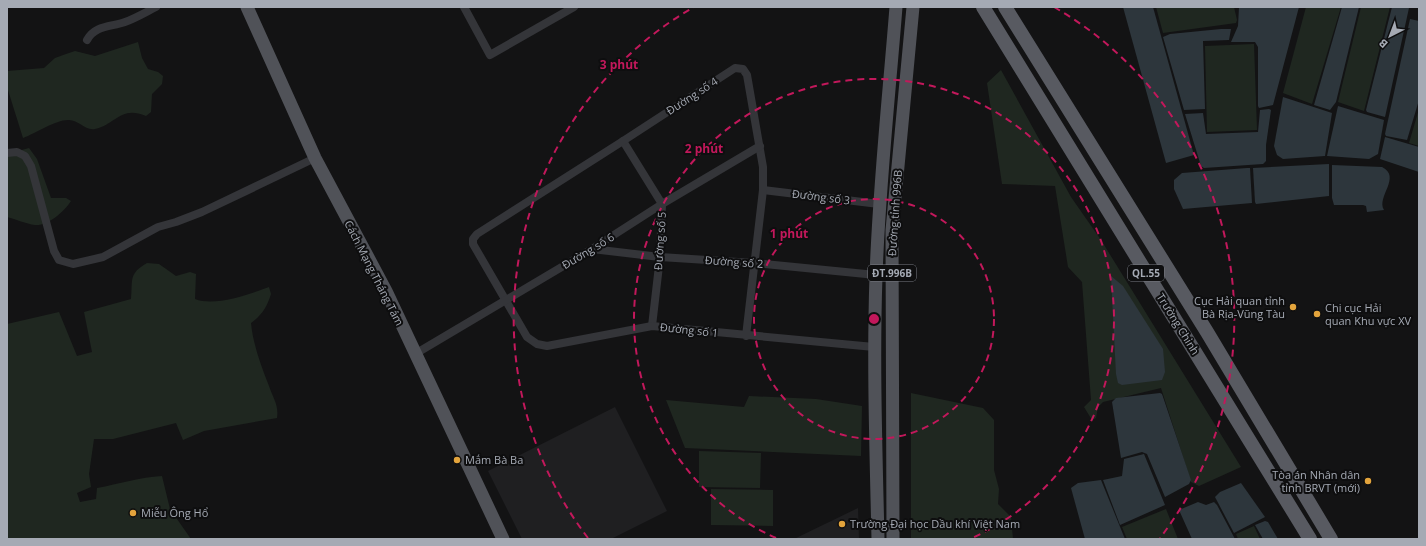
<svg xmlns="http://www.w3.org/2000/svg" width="1426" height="546" viewBox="0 0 1426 546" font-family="'Open Sans',sans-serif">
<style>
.built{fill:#1f1f21}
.green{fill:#1f2720}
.water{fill:#2d363c}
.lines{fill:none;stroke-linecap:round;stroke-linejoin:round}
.minor{stroke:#343539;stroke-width:8}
.primary{stroke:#505258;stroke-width:13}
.trunk{stroke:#585a61;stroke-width:14}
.ring{fill:none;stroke:#c2185b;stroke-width:2;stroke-dasharray:7 5}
.poi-dot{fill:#e3a43c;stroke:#0e0e0f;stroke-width:1.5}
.labels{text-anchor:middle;stroke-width:4;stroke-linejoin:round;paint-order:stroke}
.shield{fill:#0e0e0f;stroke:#787b82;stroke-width:1}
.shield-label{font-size:10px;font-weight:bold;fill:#a5aab4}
.street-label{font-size:11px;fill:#a5aab4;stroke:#0e0e0f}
.poi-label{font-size:11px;fill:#a5aab4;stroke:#0e0e0f;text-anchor:start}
.centre{fill:#c2185b;stroke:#0e0e0f;stroke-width:2}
.ring-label{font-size:12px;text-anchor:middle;font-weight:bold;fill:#c2185b;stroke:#0e0e0f;stroke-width:4;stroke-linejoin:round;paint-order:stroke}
</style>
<rect width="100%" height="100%" fill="#131314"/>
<g class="built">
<polygon points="615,407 667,511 611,539 522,539 488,471"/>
<polygon points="858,508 859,539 794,539"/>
</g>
<g class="green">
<polygon points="1156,7 1234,7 1237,20 1236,23 1163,33"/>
<polygon points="1306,7 1341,7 1312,104 1283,93"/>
<polygon points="1361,7 1390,7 1364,111 1338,102"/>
<path d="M138,42L142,58L148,69L158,72L163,76L162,84L152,94L151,112L146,116C121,105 116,124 95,129C85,131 79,120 69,120C57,119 36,133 23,138L7,87V71L44,68L55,58L66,54L75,51L95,56Z"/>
<polygon points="1254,44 1257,130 1207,132 1205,46"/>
<polygon points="1001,70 1071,197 1101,240 1241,467 1199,486 1191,482 1161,388 1103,402 1098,407 1096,418 1092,420 1084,407 1091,400 1082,282 1068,267 1055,186 1002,184 987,83"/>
<polygon points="1419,109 1419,146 1409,143"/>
<path d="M29,148L37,159L51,198H66L71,201C65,211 48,226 35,225C26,224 16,219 7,217V154Z"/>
<path d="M147,263L159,264L176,276L190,272L196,274L195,299C215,307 250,294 269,287L271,294C267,307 262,315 251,323C253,344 261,366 269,386C273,398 279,405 277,418L204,431L183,440L176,423L113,439H94L89,474L91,487L77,493L80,502L96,499L97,488C119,484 140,477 162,476L170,509L191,539H7V324L59,312L77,356L92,352L84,312L131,299C133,280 128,274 147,263Z"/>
<polygon points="911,393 983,408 994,420 994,470 999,489 998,504 1011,517 1013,539 911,539"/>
<polygon points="749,396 816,399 862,406 861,456 685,448 666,400 744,407"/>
<polygon points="699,451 761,453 760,488 699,487"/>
<polygon points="711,489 773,490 773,526 711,525"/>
<polygon points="1166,509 1178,539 1127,539 1122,527"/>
<polygon points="1254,526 1260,539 1238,539 1236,534"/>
</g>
<g class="water">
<polygon points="1123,7 1153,7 1194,155 1166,163"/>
<polygon points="1239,7 1299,7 1273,105 1259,108 1258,106 1258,47 1255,42 1231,42 1238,26"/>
<polygon points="1342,7 1359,7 1336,102 1330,110 1314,105"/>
<polygon points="1392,7 1409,8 1385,117 1367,112 1366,110"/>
<polygon points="1410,19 1419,21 1419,100 1407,140 1386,136 1385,134"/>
<polygon points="1221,29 1231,29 1229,40 1203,41 1205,109 1184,110 1163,37 1170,34"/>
<polygon points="1283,97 1332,113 1325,156 1283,159 1277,155 1274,146"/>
<polygon points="1338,106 1384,120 1378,154 1369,159 1327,156"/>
<polygon points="1269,109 1271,110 1266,145 1266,161 1263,164 1204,168 1201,166 1185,114 1203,113 1206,134 1258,132 1260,110"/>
<polygon points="1385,137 1419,147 1419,172 1380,159"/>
<polygon points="1329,164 1329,196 1256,204 1255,202 1253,168"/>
<path d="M1332,165L1382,167C1402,177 1376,197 1384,210L1367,212L1366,206L1363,205H1334L1332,198Z"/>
<polygon points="1247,168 1250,168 1252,203 1183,209 1174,189 1174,180 1182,173"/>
<polygon points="1111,276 1123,286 1163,349 1165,372 1162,380 1122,385 1118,383 1116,374"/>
<polygon points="1160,393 1162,394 1191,480 1189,484 1165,497 1147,454 1142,452 1121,458 1112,402 1116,398"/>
<polygon points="1144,454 1165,505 1120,525 1103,480 1122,476 1124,459"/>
<polygon points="1101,480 1125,539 1085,539 1071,488 1078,483"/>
<polygon points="1241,483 1265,517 1234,533 1215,497 1220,492"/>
<polygon points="1198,502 1206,505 1214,502 1217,505 1235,539 1192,539 1179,510"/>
<polygon points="1265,521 1268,522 1278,539 1263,539 1255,525"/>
</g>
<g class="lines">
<g class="minor">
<polyline points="464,7 490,55 574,7"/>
<path d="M87,40C95,25 111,27 125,22C136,18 146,12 156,7"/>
<polyline points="623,141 662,204 660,257 652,326"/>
<polyline points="7,153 17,152 25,156 31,166 54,251 59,260 73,264 103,257 158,227 176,222 202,212 315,158"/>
<polyline points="763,190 879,204"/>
<polyline points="592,249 660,257 754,263 876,275"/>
<polyline points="746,336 763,190 763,167 747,75 743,69 735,68 623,141 477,234 473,239 473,244 527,337 537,344 547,346 652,326 874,347"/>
<polyline points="415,354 592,249 662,204 760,146"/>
</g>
<g class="primary">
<polyline points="247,7 315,158 386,291 503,539"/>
<path d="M878,539C876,451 873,363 876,276C879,186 889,96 896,7"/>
<polyline points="893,539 892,230 913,7"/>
</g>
<g class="trunk">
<polyline points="983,7 1310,539"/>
<polyline points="1005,7 1207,332 1331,539"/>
</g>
</g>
<g class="ring">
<circle cx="874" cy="319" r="120"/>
<path d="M776 538A240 240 0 1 1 972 538"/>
<path d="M588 538A360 360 0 0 1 694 7M1054 7A360 360 0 0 1 1160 538"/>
</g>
<g class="poi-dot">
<circle cx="1293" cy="307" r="4"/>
<circle cx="1317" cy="314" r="4"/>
<circle cx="457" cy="460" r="4"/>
<circle cx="1368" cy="481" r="4"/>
<circle cx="133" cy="513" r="4"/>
<circle cx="842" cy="524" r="4"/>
</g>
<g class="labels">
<g class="shield">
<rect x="868" y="265" width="48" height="16" rx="3"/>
<rect x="1128" y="265" width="36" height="16" rx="3"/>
</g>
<g class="shield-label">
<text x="892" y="277">ĐT.996B</text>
<text x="1146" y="277">QL.55</text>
</g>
<g class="street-label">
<text transform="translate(692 96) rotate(-33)" y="4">Đường số 4</text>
<text transform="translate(821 197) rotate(7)" y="4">Đường số 3</text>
<text transform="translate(895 213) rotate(-86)" y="4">Đường tỉnh 996B</text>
<text transform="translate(660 241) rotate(-86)" y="4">Đường số 5</text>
<text transform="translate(588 251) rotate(-31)" y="4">Đường số 6</text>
<text transform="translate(734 262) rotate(4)" y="4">Đường số 2</text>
<text transform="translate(374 273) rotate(63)" y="4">Cách Mạng Tháng Tám</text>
<text transform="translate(1178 324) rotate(58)" y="4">Trường Chinh</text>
<text transform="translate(689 330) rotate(6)" y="4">Đường số 1</text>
</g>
<g class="poi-label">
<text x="1285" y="305" text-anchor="end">Cục Hải quan tỉnh<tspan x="1285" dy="13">Bà Rịa-Vũng Tàu</tspan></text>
<text x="1325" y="312">Chi cục Hải<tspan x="1325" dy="13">quan Khu vực XV</tspan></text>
<text x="465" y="464">Mắm Bà Ba</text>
<text x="1360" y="479" text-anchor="end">Tòa án Nhân dân<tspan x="1360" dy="13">tỉnh BRVT (mới)</tspan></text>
<text x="141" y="517">Miễu Ông Hổ</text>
<text x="850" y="528">Trường Đại học Dầu khí Việt Nam</text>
</g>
</g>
<circle cx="874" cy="319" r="6" class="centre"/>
<g class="ring-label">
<text x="619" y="69">3 phút</text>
<text x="704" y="153">2 phút</text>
<text x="789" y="238">1 phút</text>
</g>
<rect width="1426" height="546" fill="none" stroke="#a5aab4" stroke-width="16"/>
<g transform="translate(1390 36) rotate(222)" stroke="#0e0e0f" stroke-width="3" paint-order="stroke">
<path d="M0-3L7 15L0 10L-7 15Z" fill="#a5aab4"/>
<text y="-6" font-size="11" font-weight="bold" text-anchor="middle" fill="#a5aab4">B</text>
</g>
</svg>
